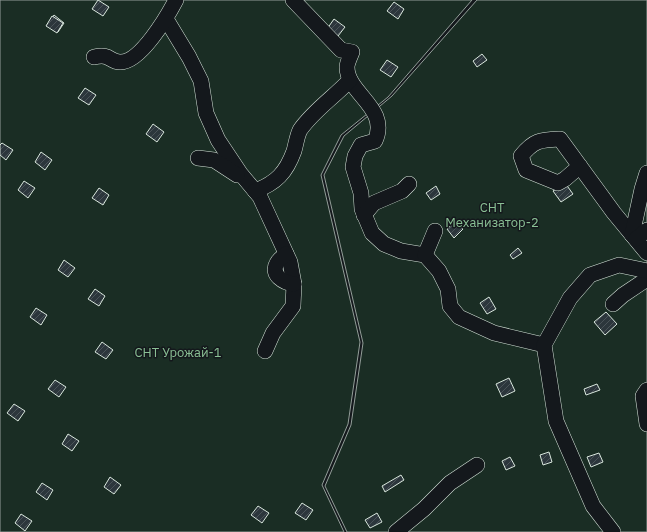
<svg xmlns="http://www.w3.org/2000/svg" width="647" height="532" viewBox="0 0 647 532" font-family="'IBM Plex Sans',sans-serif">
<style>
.garden{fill:#1a2d24;stroke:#939e99}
.building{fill:url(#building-hatch);stroke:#d8e6dc}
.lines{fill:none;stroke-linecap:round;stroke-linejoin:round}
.minor-casing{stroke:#d8e6dc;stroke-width:16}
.minor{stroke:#14181c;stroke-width:15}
.labels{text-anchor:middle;stroke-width:3;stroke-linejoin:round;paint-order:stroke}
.park-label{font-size:13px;fill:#8ac095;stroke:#14181c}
</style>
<defs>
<pattern id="building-hatch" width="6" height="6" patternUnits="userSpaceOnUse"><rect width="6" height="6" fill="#2c363c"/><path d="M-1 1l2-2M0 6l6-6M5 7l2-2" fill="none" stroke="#4a5358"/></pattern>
</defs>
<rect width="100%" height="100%" fill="#14181c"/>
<g class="garden">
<polygon points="0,0 472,0 388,97 341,135 321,175 360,342 348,424 322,485 344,532 0,532"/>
<polygon points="477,0 647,0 647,532 347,532 325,486 351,425 363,343 324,175 344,136 392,96"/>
</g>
<g class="building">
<polygon points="98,0 109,7 103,16 92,9"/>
<polygon points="394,2 404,9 398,19 387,11"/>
<polygon points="54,15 64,23 58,32 47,25"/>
<polygon points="52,16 63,23 57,33 46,26"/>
<polygon points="334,19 345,27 338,36 327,29"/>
<polygon points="482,54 487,60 477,67 473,61"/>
<polygon points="387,60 398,67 391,77 380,70"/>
<polygon points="85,88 96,95 89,105 78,98"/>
<polygon points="153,124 164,132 157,142 146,134"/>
<polygon points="2,143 13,150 6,160 0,155 0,145"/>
<polygon points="41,152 52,160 45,170 35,162"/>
<polygon points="24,181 35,188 28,198 18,190"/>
<polygon points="565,183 573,194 561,202 553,191"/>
<polygon points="436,186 440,194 431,200 426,193"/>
<polygon points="99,188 109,195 103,205 92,198"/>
<polygon points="456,221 463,229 454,238 447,229"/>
<polygon points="518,248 522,253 513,259 510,255"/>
<polygon points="64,260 75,268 68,277 58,270"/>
<polygon points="95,289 105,296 99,306 88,299"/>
<polygon points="489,297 496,309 487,314 480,303"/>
<polygon points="36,308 47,315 41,325 30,317"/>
<polygon points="606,312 617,324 605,335 594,322"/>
<polygon points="102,342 113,350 106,359 95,352"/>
<polygon points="509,378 515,391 502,397 496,384"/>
<polygon points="55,380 66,387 59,397 48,389"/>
<polygon points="597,384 600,390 586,395 584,389"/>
<polygon points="14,404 25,411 18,421 7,413"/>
<polygon points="68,434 79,441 72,451 62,444"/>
<polygon points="549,452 552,462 543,465 540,455"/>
<polygon points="599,453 603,462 591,467 587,457"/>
<polygon points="510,457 515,466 506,470 502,461"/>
<polygon points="401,475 404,480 385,492 382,486"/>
<polygon points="110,477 121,485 114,494 104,487"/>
<polygon points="42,483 53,490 47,500 36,492"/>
<polygon points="302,503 313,510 306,520 295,513"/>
<polygon points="258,506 269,513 262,523 251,515"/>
<polygon points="377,513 382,522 370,528 365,520"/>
<polygon points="21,514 32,521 25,531 15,523"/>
</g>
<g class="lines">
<g class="minor-casing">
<g id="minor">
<path d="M293,0L341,50L352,52C350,57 347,63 347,67C347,94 390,108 375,141L361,145L355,156L353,167L361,193L362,209L372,233L384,244L401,251L425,255L439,271L448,289L450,306L459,317L494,333L544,345"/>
<polyline points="166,19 189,57 201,81 206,113 218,140 240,173 260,197 290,262 294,284 293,306 273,333 265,351"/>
<path d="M94,57C111,53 109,62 120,62C140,63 167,17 176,0"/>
<polyline points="198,158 214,160 237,175"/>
<path d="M580,166L565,179L558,183L526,170L521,156C534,140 540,140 560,139L614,213L647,253"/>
<path d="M255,191C276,183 286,173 294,151C296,144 297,136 300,130C313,111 334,97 350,80"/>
<polyline points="364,215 374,203 402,191 409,184"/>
<polyline points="632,235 642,189 647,173"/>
<polyline points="636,239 647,230"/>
<path d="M286,254C283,257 278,260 277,263C270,275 284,283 294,284"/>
<polyline points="425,255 435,231"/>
<polyline points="613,304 623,295 647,279"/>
<polyline points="647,390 643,396 647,424"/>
<polyline points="396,532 424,509 450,483 477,465"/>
<polyline points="613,532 593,506 556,421 544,345 570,298 590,275 619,265 647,271"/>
</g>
</g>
<use href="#minor" class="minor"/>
</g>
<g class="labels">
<g class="park-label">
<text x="492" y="212">СНТ<tspan x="492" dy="15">Механизатор-2</tspan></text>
<text x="178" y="357">СНТ Урожай-1</text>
</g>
</g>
</svg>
